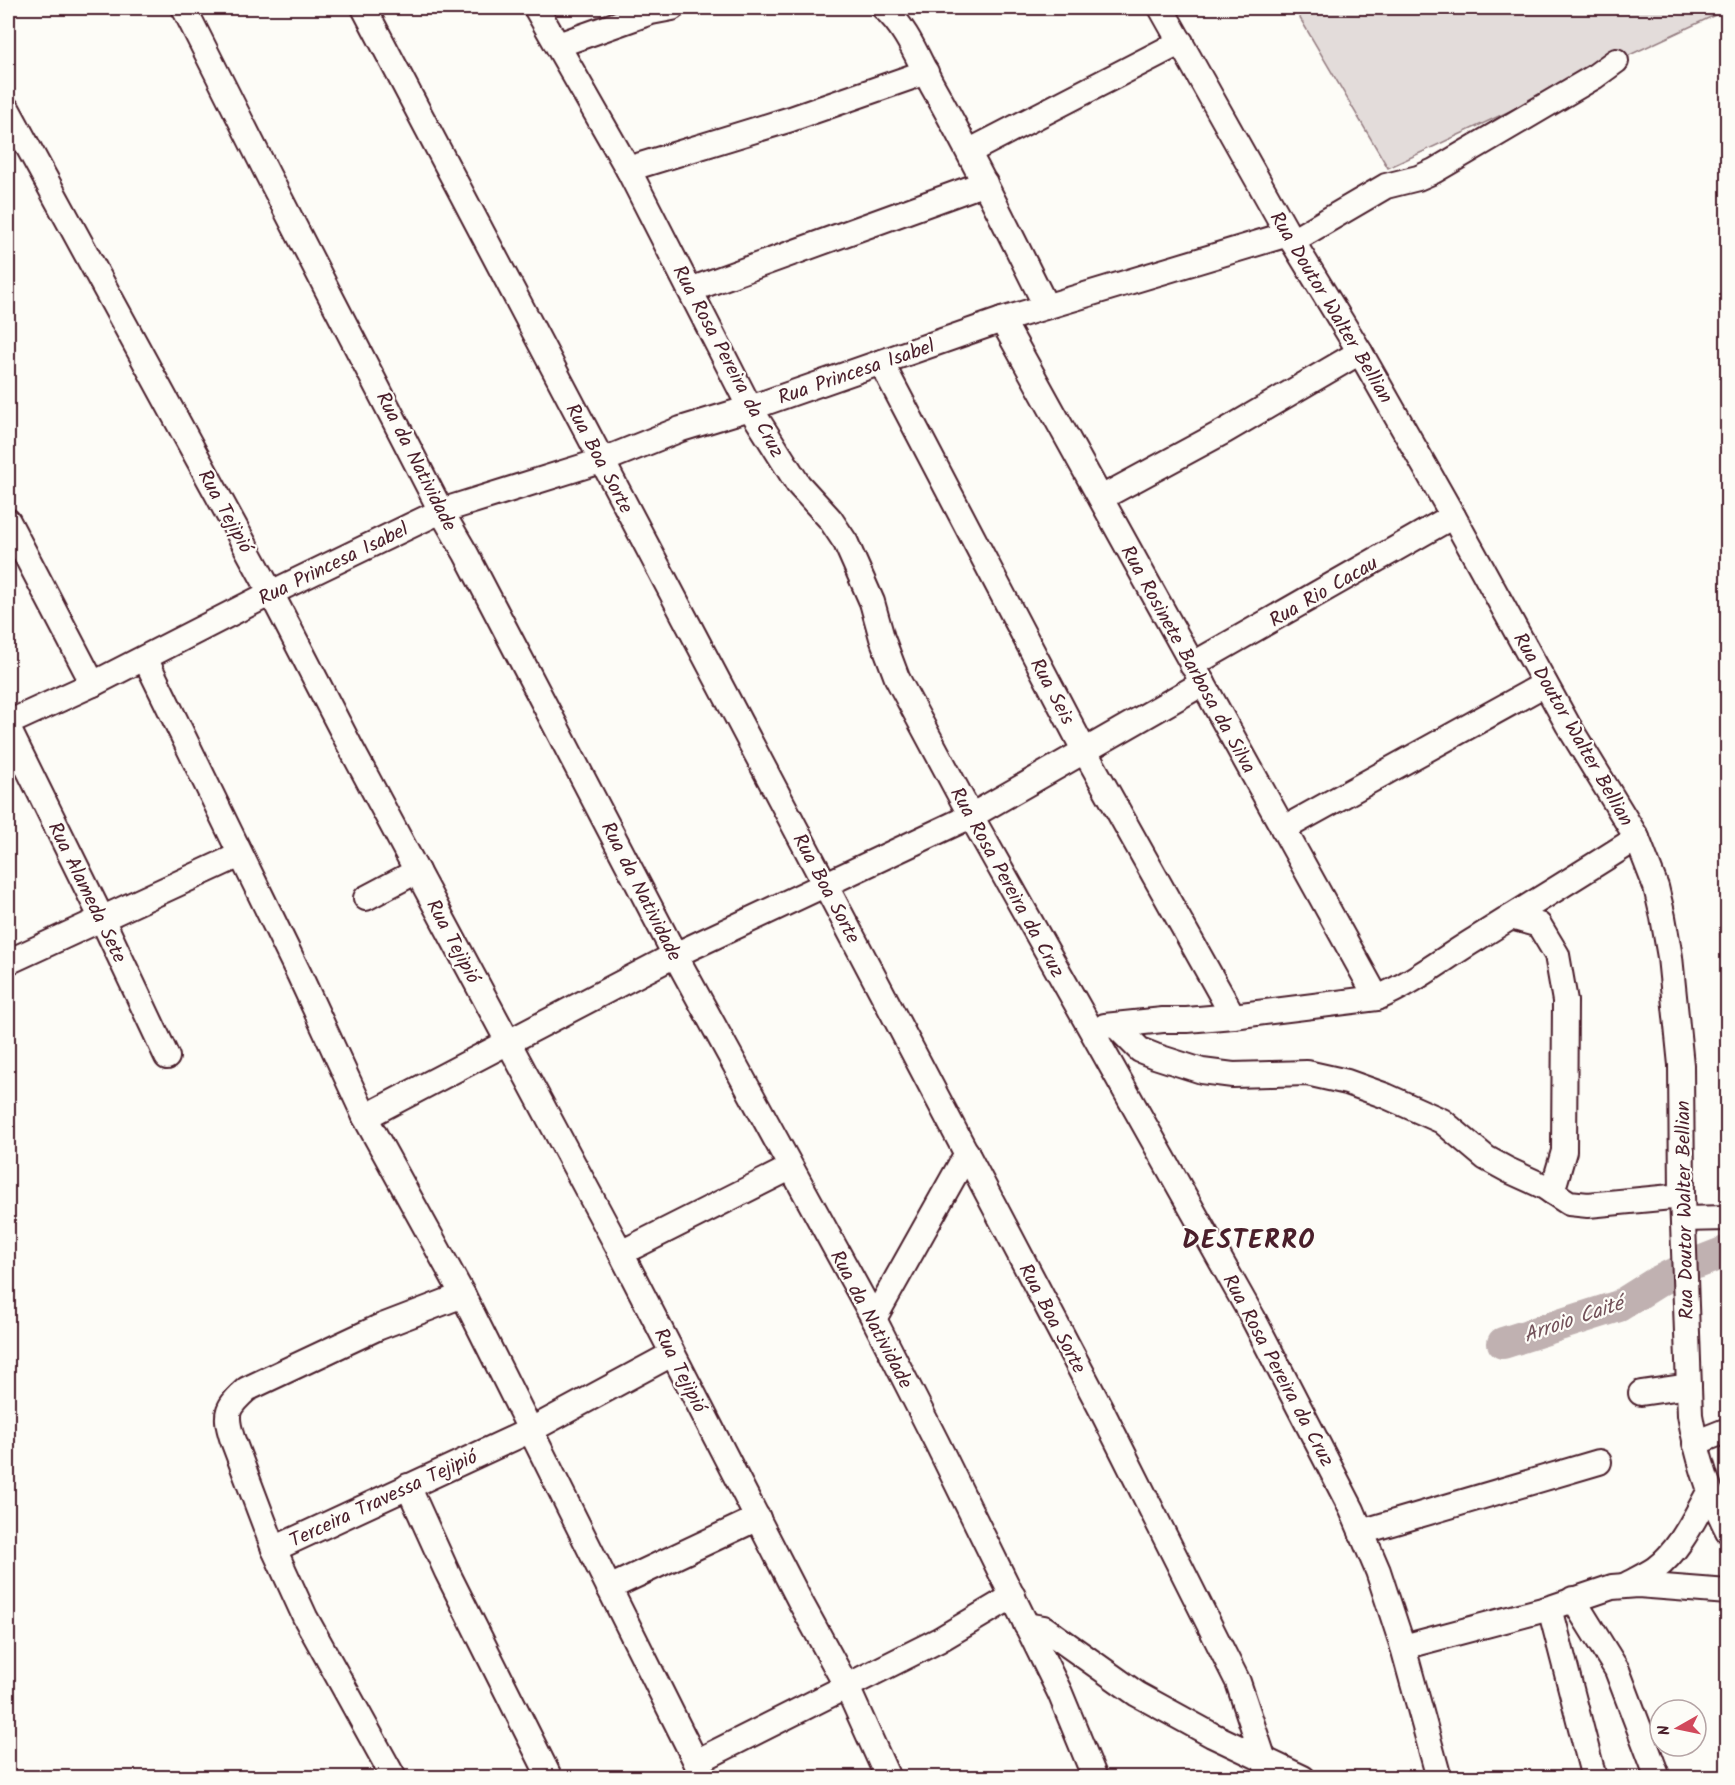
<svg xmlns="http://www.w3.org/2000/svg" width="1735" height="1785" viewBox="0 0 1735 1785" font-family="Kalam,sans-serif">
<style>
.green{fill:#e3dcda;stroke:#967e82;stroke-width:1.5}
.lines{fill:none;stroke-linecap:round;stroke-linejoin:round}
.river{stroke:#c0b1b1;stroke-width:32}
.minor-casing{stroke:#4a1f2b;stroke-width:28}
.minor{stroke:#fdfcf7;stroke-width:24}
.labels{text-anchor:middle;stroke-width:4.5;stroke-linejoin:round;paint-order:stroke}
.street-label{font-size:20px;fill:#4a1f2b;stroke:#fdfcf7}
.water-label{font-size:21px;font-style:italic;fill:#73525a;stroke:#fdfcf7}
.district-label{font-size:26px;font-weight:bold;letter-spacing:1.5px;fill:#4a1f2b;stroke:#fdfcf7}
</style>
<rect width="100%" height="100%" fill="#fdfcf7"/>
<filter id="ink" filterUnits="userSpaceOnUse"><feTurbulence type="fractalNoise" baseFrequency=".0167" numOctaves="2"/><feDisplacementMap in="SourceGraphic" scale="12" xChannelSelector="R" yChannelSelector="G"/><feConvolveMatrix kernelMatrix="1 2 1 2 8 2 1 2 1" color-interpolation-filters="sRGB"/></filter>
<g filter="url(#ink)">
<polygon class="green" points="1294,8 1727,8 1728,9 1388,168"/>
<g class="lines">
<g class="river">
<polyline points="1697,1263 1728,1251"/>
<polyline points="1503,1343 1619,1306 1657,1282 1673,1274"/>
</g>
<g class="minor-casing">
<g id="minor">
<polyline points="184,8 268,175 441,511 466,554 675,955 874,1319 937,1443 1060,1693 1095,1778"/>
<polyline points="364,8 1101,1409 1238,1682 1270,1778"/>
<polyline points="536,8 628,169 750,408 798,484 830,519 846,543 872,602 882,638 897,678 971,816 1253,1318 1352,1510 1378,1571 1403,1647 1439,1778"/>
<path d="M884,8C907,29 917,57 932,85C973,157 1009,232 1046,306"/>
<path d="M1161,8L1288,234L1360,352L1453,516L1568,725L1637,838L1656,887L1663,917L1670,957L1681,1065L1682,1196L1690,1415C1697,1456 1709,1494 1728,1531"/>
<polyline points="558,45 651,12 672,8"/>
<polyline points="8,110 271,593 351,748 621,1253 801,1603 847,1687 888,1778"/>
<polyline points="970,151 1181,42"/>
<polyline points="628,169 791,119 926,72"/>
<polyline points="1292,241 1386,186 1418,178 1434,171 1594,77 1616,61"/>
<polyline points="690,290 985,183"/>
<polyline points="1002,320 1377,998"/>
<polyline points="881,362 1084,750 1233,1016"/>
<polyline points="1101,498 1225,431 1360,352"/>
<polyline points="8,521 93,684"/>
<polyline points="145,658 299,974 365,1117 463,1295 704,1778"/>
<polyline points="1192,665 1453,516"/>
<polyline points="8,723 93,684 271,593 441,511 601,461 681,429 750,408 1002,320 1288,234"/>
<polyline points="8,728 102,919 167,1057"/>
<polyline points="1283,829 1545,684"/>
<polyline points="366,898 417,871"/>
<polyline points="1511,917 1539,925 1557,955 1565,1001 1564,1151 1552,1192"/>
<polyline points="8,962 240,855"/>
<path d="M1105,1026L1163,1020H1187L1233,1016L1377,998C1413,983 1443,959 1476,939C1530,905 1584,872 1637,838"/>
<polyline points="1116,1026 1140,1050 1155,1056 1202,1071 1233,1075 1307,1073 1347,1082 1386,1096 1442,1121 1486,1158 1508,1170 1543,1186 1569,1203 1588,1205 1682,1196"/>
<polyline points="365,1117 675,955 971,816 1203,683"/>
<polyline points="1683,1219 1728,1218"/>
<polyline points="621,1253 790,1168"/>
<polyline points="874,1319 967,1153"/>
<polyline points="1641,1393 1689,1386"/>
<polyline points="1695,1443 1728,1430"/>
<polyline points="408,1486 447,1572 550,1778"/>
<polyline points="1361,1532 1599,1462"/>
<polyline points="274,1549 531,1430 672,1354"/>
<path d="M1626,1585C1635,1580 1646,1575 1655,1569C1680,1550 1694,1519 1709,1492"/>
<polyline points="609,1588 758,1518"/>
<polyline points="1573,1599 1617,1670 1658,1778"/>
<polyline points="1550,1608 1594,1778"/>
<polyline points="1026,1625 1044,1628 1137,1694 1212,1735 1303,1778"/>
<polyline points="1403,1647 1550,1608 1612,1587 1638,1585 1728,1592"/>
<polyline points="696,1762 939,1640 1013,1596"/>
<path d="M394,1778L305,1617L274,1549L232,1438C224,1412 227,1407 247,1389L377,1328L463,1295"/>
</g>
</g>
<use href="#minor" class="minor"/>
</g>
</g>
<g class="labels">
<g class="street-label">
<text transform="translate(1332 307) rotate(59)" y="7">Rua Doutor Walter Bellian</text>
<text transform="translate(729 361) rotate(62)" y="7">Rua Rosa Pereira da Cruz</text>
<text transform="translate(856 371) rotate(-19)" y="7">Rua Princesa Isabel</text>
<text transform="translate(600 458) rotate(62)" y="7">Rua Boa Sorte</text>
<text transform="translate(417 461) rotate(63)" y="7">Rua da Natividade</text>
<text transform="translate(226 511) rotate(61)" y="7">Rua Tejipió</text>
<text transform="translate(333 563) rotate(-26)" y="7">Rua Princesa Isabel</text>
<text transform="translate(1323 591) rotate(-30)" y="7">Rua Rio Cacau</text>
<text transform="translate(1189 659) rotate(61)" y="7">Rua Rosinete Barbosa da Silva</text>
<text transform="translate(1053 691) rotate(62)" y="7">Rua Seis</text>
<text transform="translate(1574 729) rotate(60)" y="7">Rua Doutor Walter Bellian</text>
<text transform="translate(1008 882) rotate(61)" y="7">Rua Rosa Pereira da Cruz</text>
<text transform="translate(827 888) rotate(62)" y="7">Rua Boa Sorte</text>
<text transform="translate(642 891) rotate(63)" y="7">Rua da Natividade</text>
<text transform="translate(88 892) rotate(64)" y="7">Rua Alameda Sete</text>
<text transform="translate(454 941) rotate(62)" y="7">Rua Tejipió</text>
<text transform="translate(1684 1210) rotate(-91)" y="7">Rua Doutor Walter Bellian</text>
<text transform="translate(1053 1318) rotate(62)" y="7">Rua Boa Sorte</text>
<text transform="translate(872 1319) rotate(62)" y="7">Rua da Natividade</text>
<text transform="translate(681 1370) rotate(63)" y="7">Rua Tejipió</text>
<text transform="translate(1279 1370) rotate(62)" y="7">Rua Rosa Pereira da Cruz</text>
<text transform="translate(383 1498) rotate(-25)" y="7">Terceira Travessa Tejipió</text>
</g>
<g class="water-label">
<text transform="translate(1573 1319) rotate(-19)" y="7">Arroio Caité</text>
</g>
<g class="district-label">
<text x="1249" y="1248">DESTERRO</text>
</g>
</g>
<rect width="1735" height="1785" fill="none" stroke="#fdfcf7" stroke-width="30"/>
<rect x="15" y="15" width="1705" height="1755" fill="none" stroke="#4a1f2b" stroke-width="2" filter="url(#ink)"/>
<g transform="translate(1678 1728) rotate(261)"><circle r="28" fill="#fdfcf7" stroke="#b5a4a5" stroke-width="1.5"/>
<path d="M0-4.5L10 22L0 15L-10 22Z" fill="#d1495b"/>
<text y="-9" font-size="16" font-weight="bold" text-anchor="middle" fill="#4a1f2b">N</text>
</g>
</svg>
